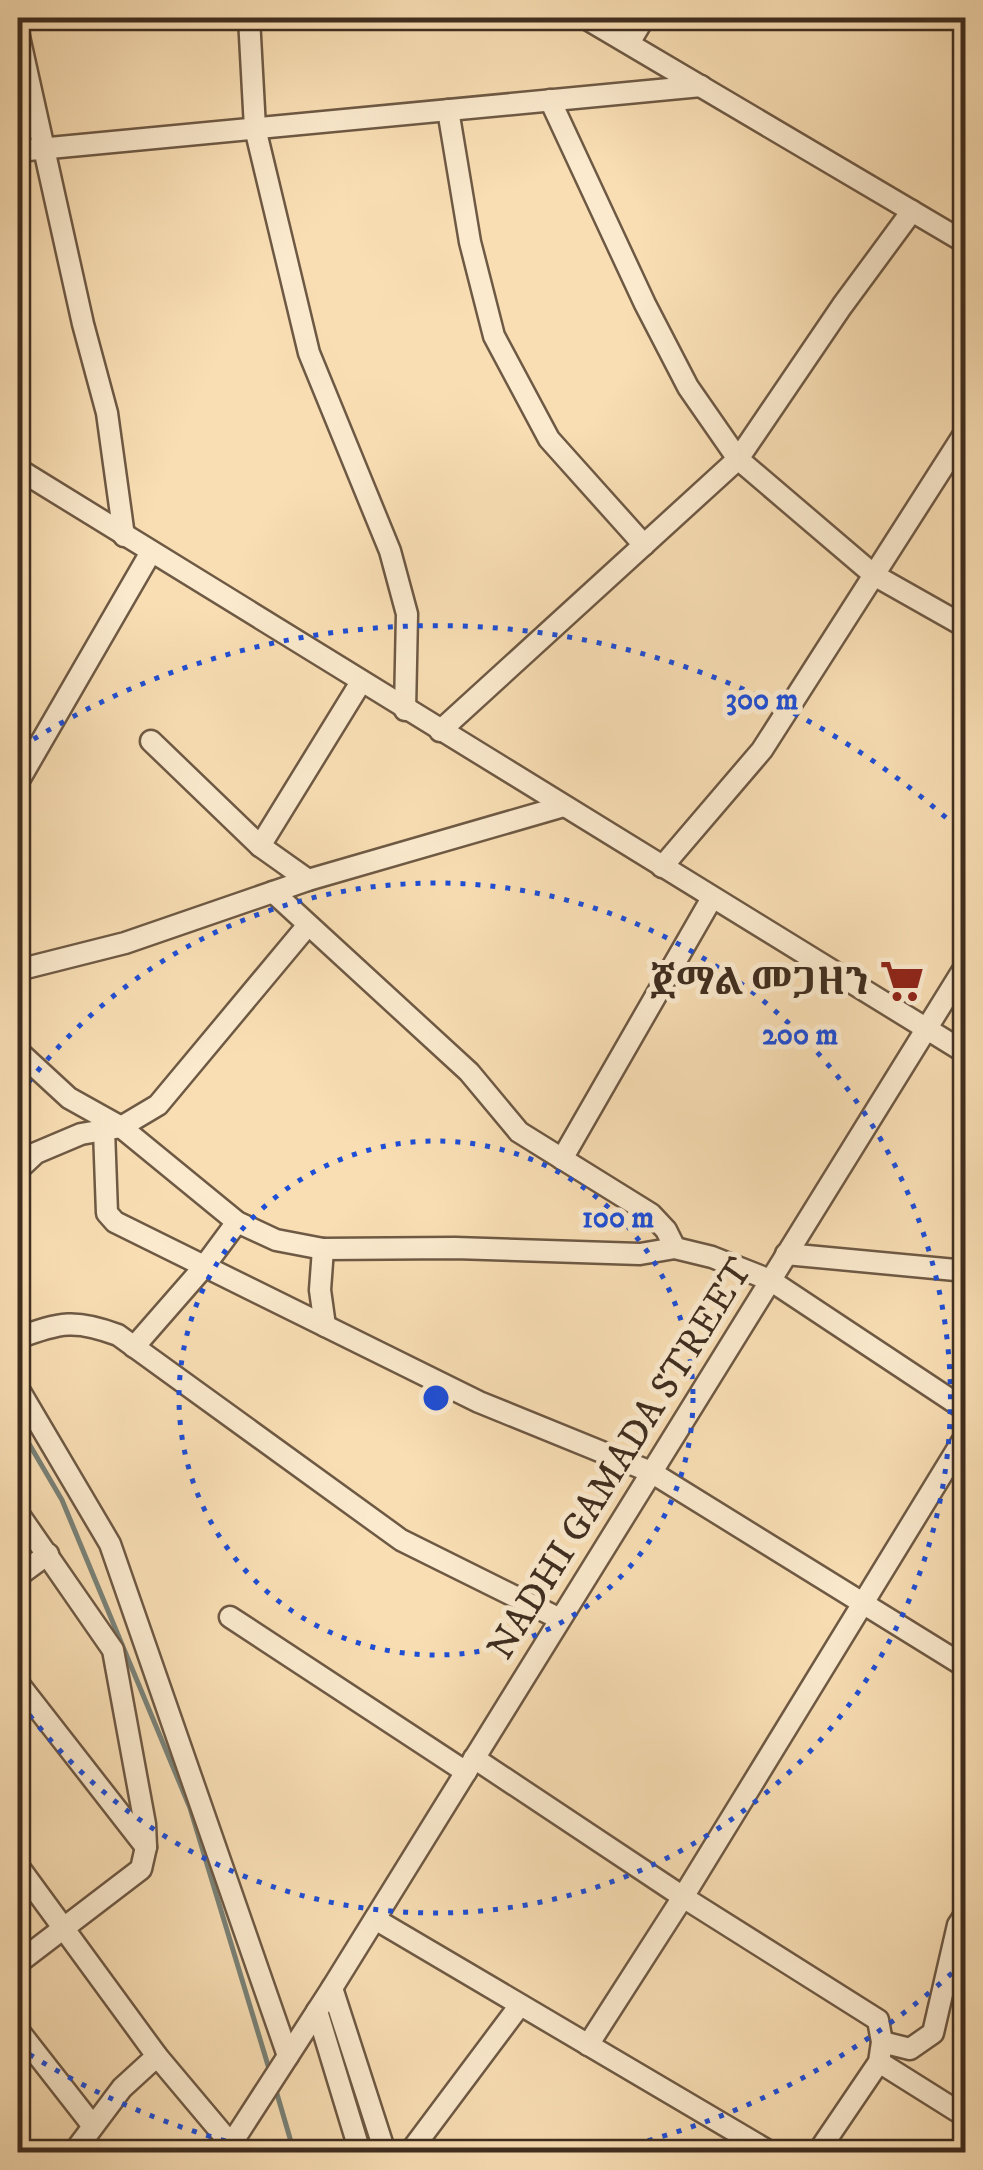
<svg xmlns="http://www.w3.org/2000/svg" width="983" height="2170" viewBox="0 0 983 2170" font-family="'IM FELL DW Pica','Noto Serif Ethiopic',serif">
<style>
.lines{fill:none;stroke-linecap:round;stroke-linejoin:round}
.stream{stroke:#798278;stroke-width:5}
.minor-casing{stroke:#6e5944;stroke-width:25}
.minor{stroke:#fbeace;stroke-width:20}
.ring{fill:none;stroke:#1d4ed8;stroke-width:5;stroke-dasharray:5 10}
.labels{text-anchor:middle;stroke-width:10;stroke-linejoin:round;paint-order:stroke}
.poi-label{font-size:38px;font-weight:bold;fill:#3f2d1f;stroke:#fbeace;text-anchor:end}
.street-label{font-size:38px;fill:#3f2d1f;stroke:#fbeace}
.centre{fill:#1d4ed8;stroke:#fbeace;stroke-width:5}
.ring-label{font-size:30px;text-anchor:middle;font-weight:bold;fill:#1d4ed8;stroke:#fbeace;stroke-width:10;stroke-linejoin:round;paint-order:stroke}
</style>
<rect width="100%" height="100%" fill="#f9deb4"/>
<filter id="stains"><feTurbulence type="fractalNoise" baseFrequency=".002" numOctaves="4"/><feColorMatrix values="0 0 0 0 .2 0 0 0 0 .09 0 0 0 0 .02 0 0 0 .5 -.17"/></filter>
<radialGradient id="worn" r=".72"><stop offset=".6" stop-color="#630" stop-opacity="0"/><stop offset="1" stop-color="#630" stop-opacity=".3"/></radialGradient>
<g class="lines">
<g class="stream">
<polyline points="18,1425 62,1500 190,1808 270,2072"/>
<polyline points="275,2087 294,2152"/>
</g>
<g class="minor-casing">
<g id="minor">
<polyline points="249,18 255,128 309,353 390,551 407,614 405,710"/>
<polyline points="585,18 966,243"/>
<polyline points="18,32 83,324 107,413 124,536"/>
<polyline points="629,43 644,18"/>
<polyline points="550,100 645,304 688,387 738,459 874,575 966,627"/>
<polyline points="448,110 470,242 494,336 549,439 644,545"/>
<polyline points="18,151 701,86"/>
<polyline points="18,469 966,1053"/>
<polyline points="440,731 738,459 842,306 912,211"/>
<polyline points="151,741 260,846 308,880"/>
<polyline points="18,782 151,552"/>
<polyline points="260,846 361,682"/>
<polyline points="662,867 762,750 966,431"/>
<polyline points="273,892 469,1072 519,1132 651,1214 666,1230 675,1248"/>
<polyline points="18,970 125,943 308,880 564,806"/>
<polyline points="18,1051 69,1098 121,1127 237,1222 276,1240 323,1249 455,1248 640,1254 675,1248 712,1257 770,1280 966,1410"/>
<polyline points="104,1130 107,1213 115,1222 479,1402 651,1472 966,1667"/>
<polyline points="562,1159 712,898"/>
<polyline points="18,1170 36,1153 81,1134 121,1127 158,1105 308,925"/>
<polyline points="323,1249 320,1290 325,1326"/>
<polyline points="786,1254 966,1271"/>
<path d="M18,1338C60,1322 76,1319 118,1335L401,1540L560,1619"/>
<polyline points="134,1347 203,1268 237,1222"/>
<polyline points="18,1388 110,1544 288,2056"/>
<polyline points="18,1513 113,1650 145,1824 146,1847 141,1869 18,1963"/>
<polyline points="18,1576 48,1554"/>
<polyline points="230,1617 466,1772"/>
<polyline points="18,1683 146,1847"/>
<polyline points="474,1758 683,1897 878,2020 882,2042 879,2062 818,2152"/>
<polyline points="18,1866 157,2056 231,2144"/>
<polyline points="375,1919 770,2152"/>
<polyline points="332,1988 385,2152"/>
<polyline points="317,2011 360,2152"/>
<polyline points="18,2030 93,2126"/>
<polyline points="882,2042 910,2049 933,2033 958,1925 966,1913"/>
<polyline points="588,2045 683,1897 966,1435"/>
<polyline points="879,2062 957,2111"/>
<polyline points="74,2152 122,2088 157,2056"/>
<polyline points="226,2152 332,1988 966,965"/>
<polyline points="410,2152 520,2005"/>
</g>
</g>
<use href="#minor" class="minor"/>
</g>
<g class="ring">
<circle cx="436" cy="1398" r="257"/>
<path d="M19 1095A515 515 0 1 1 19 1701"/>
<path d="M963 1963A772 772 0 0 1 603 2152M269 2152A772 772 0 0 1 21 2049M21 747A772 772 0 0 1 963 833"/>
</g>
<defs>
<g id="supermarket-bare" transform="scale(3.45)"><path d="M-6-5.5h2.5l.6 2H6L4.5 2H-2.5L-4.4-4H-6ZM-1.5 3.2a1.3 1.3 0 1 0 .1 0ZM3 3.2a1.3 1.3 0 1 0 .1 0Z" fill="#8f2418" stroke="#fbeace" stroke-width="2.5" paint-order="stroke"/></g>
</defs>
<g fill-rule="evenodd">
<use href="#supermarket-bare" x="902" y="981"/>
</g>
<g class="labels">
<g class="poi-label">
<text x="869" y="994">ጀማል መጋዘን</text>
</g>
<g class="street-label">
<text transform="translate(619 1458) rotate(-58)" y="13">NADHI GAMADA STREET</text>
</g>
</g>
<circle cx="436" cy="1398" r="15" class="centre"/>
<g class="ring-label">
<text x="762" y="709">300 m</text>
<text x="800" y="1044">200 m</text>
<text x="618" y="1227">100 m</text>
</g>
<rect width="983" height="2170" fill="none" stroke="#f9deb4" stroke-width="60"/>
<rect x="20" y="20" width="943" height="2130" fill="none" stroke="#3f2d1f" stroke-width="5"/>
<rect x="30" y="30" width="923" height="2110" fill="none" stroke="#3f2d1f" stroke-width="2.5"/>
<rect width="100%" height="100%" filter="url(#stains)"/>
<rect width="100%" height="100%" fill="url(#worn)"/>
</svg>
